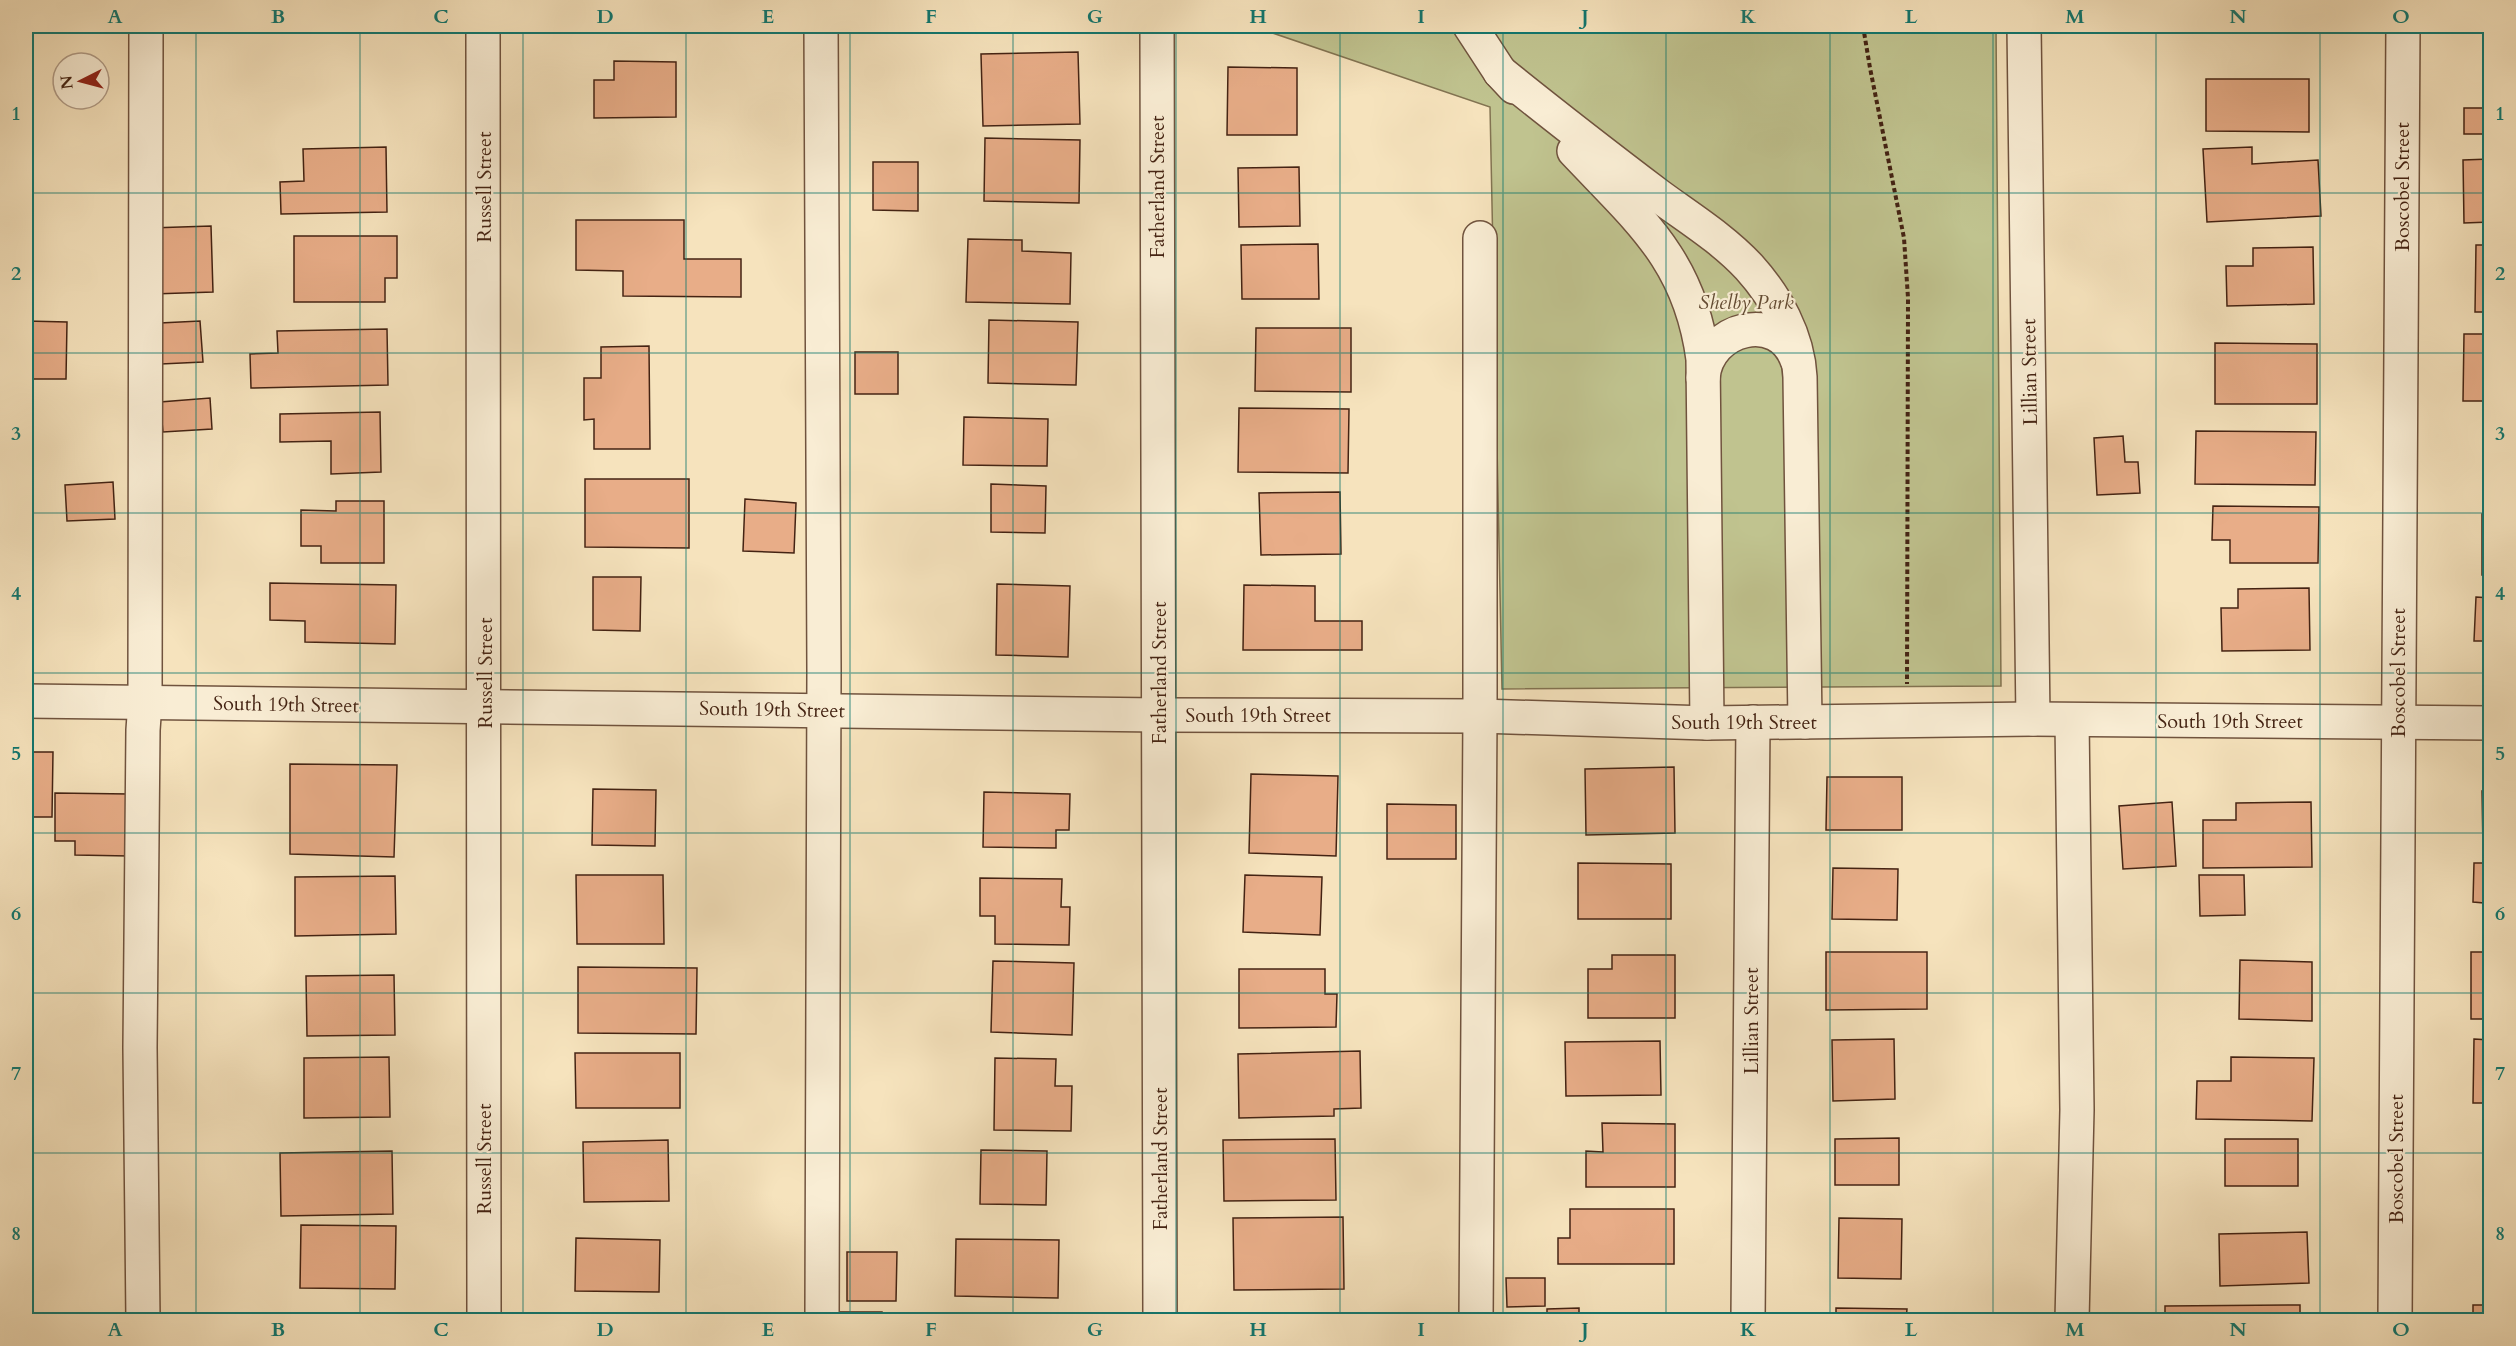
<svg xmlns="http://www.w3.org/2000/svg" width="2516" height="1346" viewBox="0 0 2516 1346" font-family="Cardo,serif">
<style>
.green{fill:#c0c38f;stroke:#827351;stroke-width:1.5}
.building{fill:#e8ad88;stroke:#442313;stroke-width:1.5}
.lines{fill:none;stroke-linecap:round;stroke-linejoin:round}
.minor-casing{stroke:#70533e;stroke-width:36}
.path{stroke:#442313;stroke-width:4;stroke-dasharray:4.5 3;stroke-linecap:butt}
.minor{stroke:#f9edd4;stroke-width:33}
.grid{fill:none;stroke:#0f766e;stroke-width:1.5;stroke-opacity:0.55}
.labels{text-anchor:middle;stroke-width:4.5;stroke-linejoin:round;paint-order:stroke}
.street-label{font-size:20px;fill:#442313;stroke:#f9edd4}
.park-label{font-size:20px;font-style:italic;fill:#634b32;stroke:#f9edd4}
.neatline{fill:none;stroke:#0f766e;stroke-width:2}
.grid-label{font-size:20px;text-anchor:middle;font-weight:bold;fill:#0f766e}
</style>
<rect width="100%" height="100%" fill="#f6e3bd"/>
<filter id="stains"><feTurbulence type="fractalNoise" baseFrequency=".00333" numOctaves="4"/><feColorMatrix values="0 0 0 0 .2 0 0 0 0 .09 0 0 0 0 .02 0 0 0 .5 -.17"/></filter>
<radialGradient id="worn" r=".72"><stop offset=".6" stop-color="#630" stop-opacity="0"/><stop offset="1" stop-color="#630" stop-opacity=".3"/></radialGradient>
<polygon class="green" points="1252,26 1996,26 2001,686 1502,689 1490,107"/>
<g class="building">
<polygon points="279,26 391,26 279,28"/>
<rect x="616" y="26" width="72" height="3"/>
<polygon points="1078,52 1080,124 983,126 981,54"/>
<polygon points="614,61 676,62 676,117 594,118 594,80 614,80"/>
<polygon points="1228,67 1297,68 1297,135 1227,135"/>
<polygon points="2486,69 2490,69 2490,134 2464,134 2464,108 2485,108"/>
<polygon points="2206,79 2309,79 2309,132 2206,131"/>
<polygon points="985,138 1080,140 1079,203 984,201"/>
<polygon points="386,147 387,212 281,214 280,182 304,181 303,149"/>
<polygon points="2252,147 2252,164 2318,160 2321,216 2207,222 2203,149"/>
<polygon points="2490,159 2490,222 2464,223 2463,160"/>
<polygon points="873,162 918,162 918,211 873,210"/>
<polygon points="1299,167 1300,226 1239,227 1238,168"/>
<polygon points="576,220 684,220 684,259 741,259 741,297 623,296 623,271 576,270"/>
<polygon points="211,226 213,292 153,294 150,228"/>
<polygon points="294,236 397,236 397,278 385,278 385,302 294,302"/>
<polygon points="968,239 1022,240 1022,251 1071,253 1070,304 966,302"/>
<polygon points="1318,244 1319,299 1242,299 1241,245"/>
<polygon points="2476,245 2490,245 2490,312 2475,312"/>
<polygon points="2313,247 2314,304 2227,306 2226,266 2253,266 2253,248"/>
<polygon points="989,320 1078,322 1076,385 988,383"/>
<polygon points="26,321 67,322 66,379 26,379"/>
<polygon points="200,321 203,362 161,364 160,323"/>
<polygon points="1256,328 1351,328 1351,392 1255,391"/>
<polygon points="387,329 388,385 251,388 250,354 278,353 277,331"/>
<polygon points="2464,334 2490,334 2490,401 2463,401"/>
<polygon points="2215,343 2317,344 2317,404 2215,404"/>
<polygon points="649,346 650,449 594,449 594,419 584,420 584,378 601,378 601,347"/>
<rect x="855" y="352" width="43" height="42"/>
<polygon points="210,398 212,429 163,432 160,402"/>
<polygon points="1239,408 1349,409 1348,473 1238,472"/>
<polygon points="380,412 381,472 331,474 331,441 280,442 280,414"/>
<polygon points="964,417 1048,419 1047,466 963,465"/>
<rect x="2485" y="430" width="5" height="63"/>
<polygon points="2196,431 2316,432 2315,485 2195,484"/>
<polygon points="2123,436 2125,462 2138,462 2140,493 2097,495 2094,438"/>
<polygon points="585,479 689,479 689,548 585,547"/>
<polygon points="113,482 115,519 67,521 65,485"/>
<polygon points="991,484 1046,486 1045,533 991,532"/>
<polygon points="1340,492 1341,554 1261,555 1259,493"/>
<polygon points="745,499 796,503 794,553 743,551"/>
<polygon points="336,501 384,501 384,563 321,563 321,546 301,546 301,510 336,511"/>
<polygon points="2213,506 2319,507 2318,563 2230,563 2230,540 2212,540"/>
<polygon points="2482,514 2490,515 2490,575 2482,575"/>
<polygon points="593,577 641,577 640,631 593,630"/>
<polygon points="270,583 396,585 395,644 305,642 305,621 270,620"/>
<polygon points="997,584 1070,586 1068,657 996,655"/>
<polygon points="1244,585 1315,586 1315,621 1362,621 1362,650 1243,650"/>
<polygon points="2309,588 2310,650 2222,651 2221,608 2238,608 2238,589"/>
<polygon points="2476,597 2490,598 2490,641 2474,641"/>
<polygon points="26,752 53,752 52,817 26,817"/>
<polygon points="290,764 397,765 394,857 290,854"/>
<polygon points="1674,767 1675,833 1586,835 1585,769"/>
<polygon points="1251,774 1338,776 1336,856 1249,853"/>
<polygon points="1827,777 1902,777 1902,830 1826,830"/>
<polygon points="593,789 656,790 655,846 592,845"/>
<polygon points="2490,790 2490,849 2483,849 2482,791"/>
<polygon points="984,792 1070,794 1069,830 1056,830 1056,848 983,847"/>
<polygon points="55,793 129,794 129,856 75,855 75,841 55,841"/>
<polygon points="2172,802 2176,866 2123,869 2119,806"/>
<polygon points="2311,802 2312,867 2203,868 2203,820 2236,820 2236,803"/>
<polygon points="1387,804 1456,805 1456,859 1387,859"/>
<polygon points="1578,863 1671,864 1671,919 1578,919"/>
<polygon points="2474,863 2490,863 2490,931 2484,930 2484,903 2473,902"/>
<polygon points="1833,868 1898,869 1897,920 1832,919"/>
<polygon points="576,875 663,875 664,944 577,944"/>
<polygon points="1245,875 1322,877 1320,935 1243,932"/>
<polygon points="2199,875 2244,875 2245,915 2200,916"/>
<polygon points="395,876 396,934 295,936 295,877"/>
<polygon points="980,878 1062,879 1061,907 1070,907 1069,945 995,944 995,916 980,916"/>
<polygon points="1826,952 1927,952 1927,1009 1826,1010"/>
<rect x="2471" y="952" width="19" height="67"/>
<polygon points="1612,955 1675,955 1675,1018 1588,1018 1588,969 1612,969"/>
<polygon points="2240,960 2312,962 2312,1021 2239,1019"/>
<polygon points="993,961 1074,963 1072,1035 991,1032"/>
<polygon points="578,967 697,968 696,1034 578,1033"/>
<polygon points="1239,969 1325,969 1325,994 1337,994 1336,1027 1239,1028"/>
<polygon points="394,975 395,1035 307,1036 306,976"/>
<polygon points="1894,1039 1895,1099 1833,1101 1832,1040"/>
<polygon points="2474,1039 2490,1040 2490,1103 2473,1103"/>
<polygon points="1660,1041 1661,1095 1566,1096 1565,1042"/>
<polygon points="1360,1051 1361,1108 1334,1109 1334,1116 1239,1118 1238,1054"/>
<polygon points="575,1053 680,1053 680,1108 576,1108"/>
<polygon points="389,1057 390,1117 304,1118 304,1058"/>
<polygon points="2231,1057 2314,1058 2312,1121 2196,1119 2197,1081 2231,1081"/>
<polygon points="995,1058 1056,1059 1055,1086 1072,1086 1071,1131 994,1130"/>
<polygon points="1602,1123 1675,1124 1675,1187 1586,1187 1586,1151 1603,1152"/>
<polygon points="1899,1138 1899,1185 1835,1185 1835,1139"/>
<polygon points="1335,1139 1336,1200 1224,1201 1223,1140"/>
<rect x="2225" y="1139" width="73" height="47"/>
<polygon points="668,1140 669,1201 584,1202 583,1142"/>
<polygon points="981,1150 1047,1151 1046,1205 980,1204"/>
<polygon points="392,1151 393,1214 281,1216 280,1153"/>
<polygon points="1570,1209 1674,1209 1674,1264 1558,1264 1558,1238 1570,1238"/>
<polygon points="1343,1217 1344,1289 1234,1290 1233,1218"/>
<polygon points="1839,1218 1902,1219 1901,1279 1838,1278"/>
<polygon points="301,1225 396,1226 395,1289 300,1288"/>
<polygon points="2307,1232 2309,1283 2220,1286 2219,1234"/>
<polygon points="576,1238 660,1240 659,1292 575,1291"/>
<polygon points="956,1239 1059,1240 1058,1298 955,1296"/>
<polygon points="847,1252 897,1252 896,1301 847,1301"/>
<polygon points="1506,1278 1545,1278 1545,1306 1507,1307"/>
<polygon points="2300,1305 2300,1320 2165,1320 2165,1306"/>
<rect x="2473" y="1305" width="17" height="15"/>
<polygon points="1579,1308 1579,1320 1547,1320 1547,1309"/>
<polygon points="1836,1308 1907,1309 1906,1320 1836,1320"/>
<rect x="830" y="1312" width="52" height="8"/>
</g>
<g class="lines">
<g class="minor-casing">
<g id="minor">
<polyline points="483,26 484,1320"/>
<polyline points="821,26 824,670 822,1320"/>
<polyline points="1157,26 1160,1320"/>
<polyline points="1470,26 1500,72 1514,87"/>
<polyline points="2024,26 2033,719"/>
<path d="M1500,72C1552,114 1605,155 1659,196C1689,218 1723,239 1749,267C1776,297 1798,336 1800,377L1805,722"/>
<path d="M1574,151C1639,220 1690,260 1703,359L1707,723"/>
<path d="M1703,378C1707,327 1779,309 1797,360"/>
<polyline points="26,701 1159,715 1480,716 1707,723 2033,719 2490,723"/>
<polyline points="2072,720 2077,1110 2072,1320"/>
<polyline points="143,1320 140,1048 143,730 145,702 146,26"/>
<polyline points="1476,1320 1480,716 1480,238"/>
<polyline points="1748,1320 1753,722"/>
<polyline points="2395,1320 2403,26"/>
</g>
</g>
<polyline class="path" points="1863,26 1870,68 1904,238 1908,298 1907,684"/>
<use href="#minor" class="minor"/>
</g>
<path class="grid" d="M196,26V1320M360,26V1320M523,26V1320M686,26V1320M850,26V1320M1013,26V1320M1176,26V1320M1340,26V1320M1503,26V1320M1666,26V1320M1830,26V1320M1993,26V1320M2156,26V1320M2320,26V1320M26,193H2490M26,353H2490M26,513H2490M26,673H2490M26,833H2490M26,993H2490M26,1153H2490"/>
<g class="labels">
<g class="street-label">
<text transform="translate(484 187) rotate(-90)" y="7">Russell Street</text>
<text transform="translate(1157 187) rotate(-90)" y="7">Fatherland Street</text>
<text transform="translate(2402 187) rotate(-90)" y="7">Boscobel Street</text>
<text transform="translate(2029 372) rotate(-91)" y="7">Lillian Street</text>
<text transform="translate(485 673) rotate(-90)" y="7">Russell Street</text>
<text transform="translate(1159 673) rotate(-90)" y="7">Fatherland Street</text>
<text transform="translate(2398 673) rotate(-90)" y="7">Boscobel Street</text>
<text transform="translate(286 704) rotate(1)" y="7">South 19th Street</text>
<text transform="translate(772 709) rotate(1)" y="7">South 19th Street</text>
<text x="1258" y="722">South 19th Street</text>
<text x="2230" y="728">South 19th Street</text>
<text x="1744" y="729">South 19th Street</text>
<text transform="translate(1751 1021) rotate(-90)" y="7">Lillian Street</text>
<text transform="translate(484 1159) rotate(-90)" y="7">Russell Street</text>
<text transform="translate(1160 1159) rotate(-90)" y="7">Fatherland Street</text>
<text transform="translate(2396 1159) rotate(-90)" y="7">Boscobel Street</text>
</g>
<g class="park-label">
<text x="1746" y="309">Shelby Park</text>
</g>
</g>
<rect width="2516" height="1346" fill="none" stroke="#f6e3bd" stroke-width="66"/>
<g transform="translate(81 81) rotate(264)"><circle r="28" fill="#f9edd4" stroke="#b19c87" stroke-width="1.5"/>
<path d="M0-4.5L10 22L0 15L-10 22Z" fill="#8f2418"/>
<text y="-9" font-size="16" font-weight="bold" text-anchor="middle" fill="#442313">N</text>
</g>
<rect x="33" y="33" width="2450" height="1280" class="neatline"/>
<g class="grid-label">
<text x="115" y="23">A</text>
<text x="278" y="23">B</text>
<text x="441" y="23">C</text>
<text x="605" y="23">D</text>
<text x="768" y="23">E</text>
<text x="931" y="23">F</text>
<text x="1095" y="23">G</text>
<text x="1258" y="23">H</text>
<text x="1421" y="23">I</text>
<text x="1585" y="23">J</text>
<text x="1748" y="23">K</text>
<text x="1911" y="23">L</text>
<text x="2075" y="23">M</text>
<text x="2238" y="23">N</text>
<text x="2401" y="23">O</text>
<text x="16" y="120">1</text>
<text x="2500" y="120">1</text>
<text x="16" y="280">2</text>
<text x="2500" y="280">2</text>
<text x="16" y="440">3</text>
<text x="2500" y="440">3</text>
<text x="16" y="600">4</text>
<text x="2500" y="600">4</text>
<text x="16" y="760">5</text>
<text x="2500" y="760">5</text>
<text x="16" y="920">6</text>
<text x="2500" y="920">6</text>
<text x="16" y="1080">7</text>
<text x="2500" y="1080">7</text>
<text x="16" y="1240">8</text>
<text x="2500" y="1240">8</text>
<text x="115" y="1336">A</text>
<text x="278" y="1336">B</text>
<text x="441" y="1336">C</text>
<text x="605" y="1336">D</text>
<text x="768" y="1336">E</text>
<text x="931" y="1336">F</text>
<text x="1095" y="1336">G</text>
<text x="1258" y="1336">H</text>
<text x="1421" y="1336">I</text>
<text x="1585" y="1336">J</text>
<text x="1748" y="1336">K</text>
<text x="1911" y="1336">L</text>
<text x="2075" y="1336">M</text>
<text x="2238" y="1336">N</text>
<text x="2401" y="1336">O</text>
</g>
<rect width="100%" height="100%" filter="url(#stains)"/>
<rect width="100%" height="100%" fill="url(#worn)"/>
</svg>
